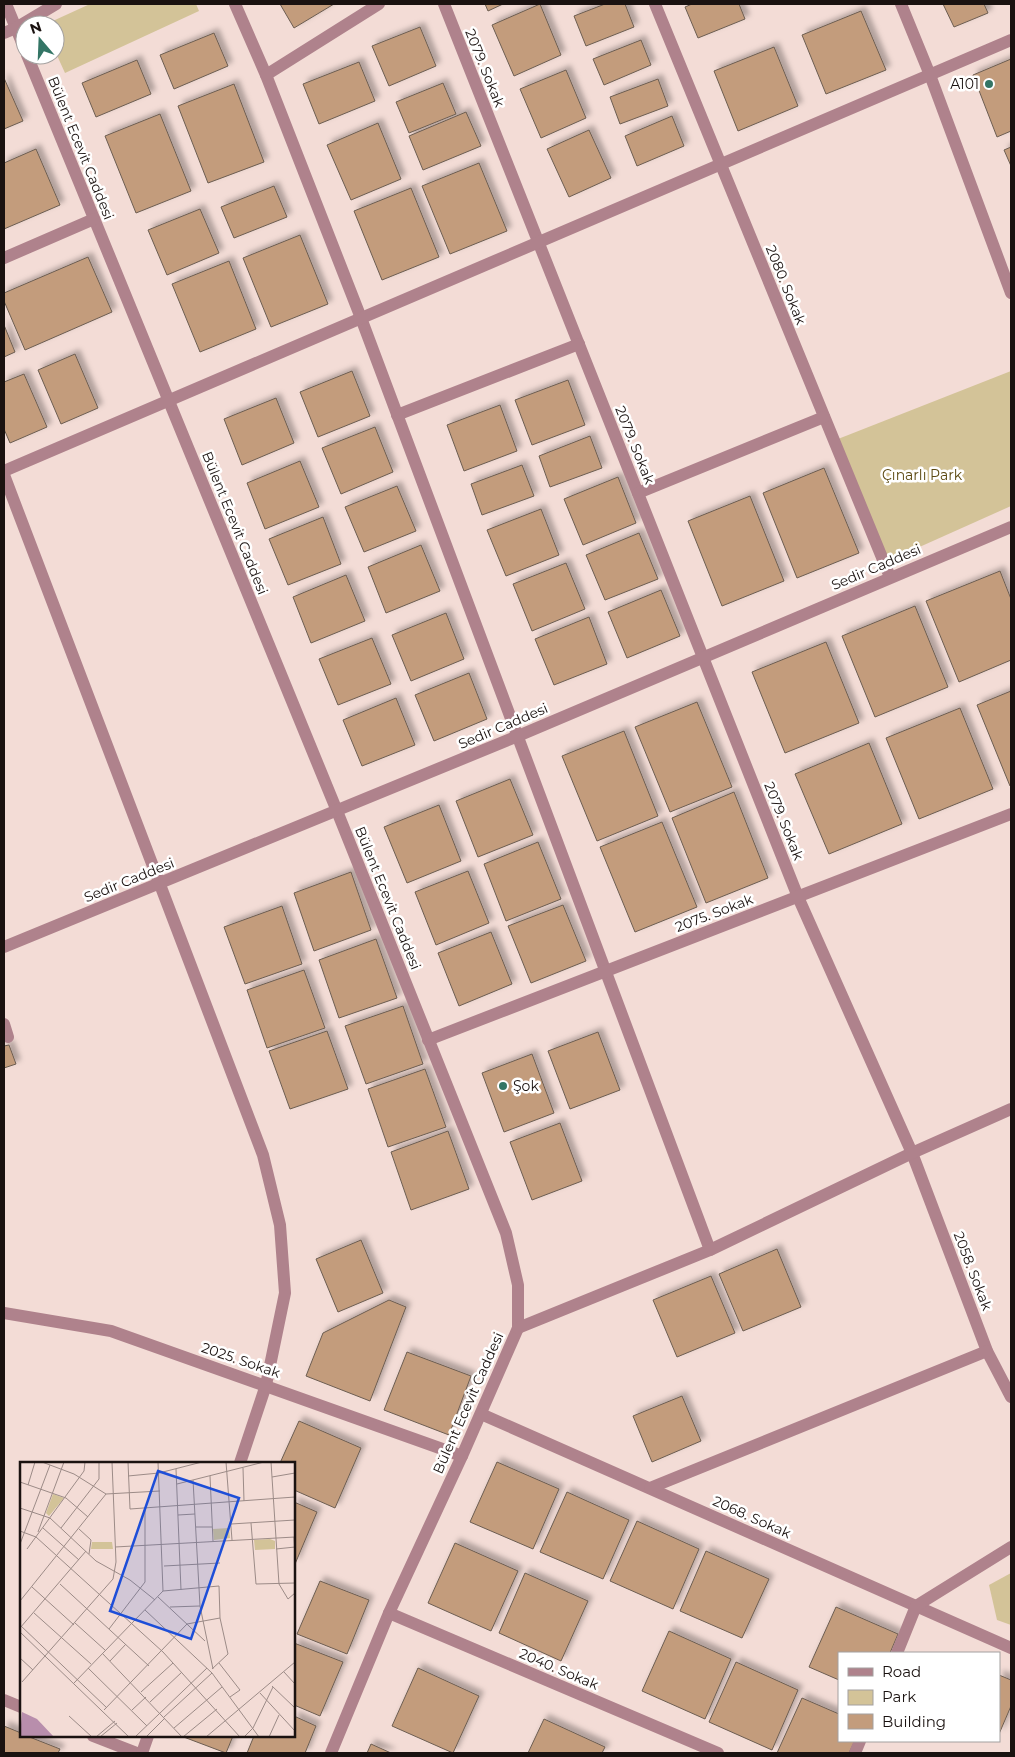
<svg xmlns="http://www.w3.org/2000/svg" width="1015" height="1757" viewBox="0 0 1015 1757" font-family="Montserrat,sans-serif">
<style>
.green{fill:#d3c398}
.building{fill:#c39c7c;stroke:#6c5d51;filter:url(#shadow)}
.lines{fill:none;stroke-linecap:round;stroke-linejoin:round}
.minor{stroke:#af828c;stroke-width:12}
.poi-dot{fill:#337565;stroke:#fff;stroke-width:2}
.labels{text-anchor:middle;stroke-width:5;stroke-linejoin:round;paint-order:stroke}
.street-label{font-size:14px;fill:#1a1210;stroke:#fff}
.poi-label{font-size:14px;fill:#1a1210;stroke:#fff;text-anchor:end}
.park-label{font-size:14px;fill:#5b4810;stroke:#fff}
.inset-road{fill:none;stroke:#9c8b87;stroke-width:1}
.view{fill:#1d4ed8;fill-opacity:0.15;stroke:#1d4ed8;stroke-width:2.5}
.inset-edge{fill:none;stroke:#1a1210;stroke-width:2.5}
</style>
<defs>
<filter id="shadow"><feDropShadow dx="4.5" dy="-4.5" stdDeviation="2.5" flood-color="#0004"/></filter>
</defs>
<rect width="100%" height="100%" fill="#f3dcd6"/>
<g class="green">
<polygon points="90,4 196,4 199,11 65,73 55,51 55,25 44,25"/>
<polygon points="1011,371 1011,506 886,562 838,439"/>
<polygon points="1011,1573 1011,1625 997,1620 989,1585"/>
</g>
<g class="building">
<polygon points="280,4 334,4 294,28"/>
<polygon points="485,4 503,4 488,11"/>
<polygon points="540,4 561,55 514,76 492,25"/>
<polygon points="605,4 625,4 634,27 586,46 574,16"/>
<polygon points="692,4 739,4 745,19 698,38 685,7"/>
<polygon points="943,4 984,4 988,13 954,27"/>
<polygon points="861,11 886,70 826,94 802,35"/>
<polygon points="420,27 436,66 389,86 372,46"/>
<polygon points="214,33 228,66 174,89 160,55"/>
<polygon points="641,40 651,65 604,85 593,59"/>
<polygon points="774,47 798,106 738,131 714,71"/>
<polygon points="1011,59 1011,131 997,137 973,75"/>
<polygon points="137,60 151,94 96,117 82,83"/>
<polygon points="359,62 375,101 319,124 303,84"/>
<polygon points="566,70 586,118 541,138 520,89"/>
<polygon points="4,78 23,121 4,129"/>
<polygon points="658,79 668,106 620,124 610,97"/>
<polygon points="443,83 456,114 409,133 396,102"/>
<polygon points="234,84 264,162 208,183 178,106"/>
<polygon points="466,112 481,146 423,170 409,136"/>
<polygon points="160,114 191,191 136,213 105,136"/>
<polygon points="672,116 684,146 637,166 625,136"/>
<polygon points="378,123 401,179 351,200 327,145"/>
<polygon points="589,130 611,178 569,197 547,149"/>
<polygon points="1011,147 1011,166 1004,150"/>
<polygon points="36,149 60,205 4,229 4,163"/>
<polygon points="479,163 507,231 450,254 422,186"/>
<polygon points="274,186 287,217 234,238 221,207"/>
<polygon points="411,188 439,257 382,280 354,211"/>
<polygon points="200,209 219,253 167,275 148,230"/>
<polygon points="300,235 328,304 271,327 243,258"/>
<polygon points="88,257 112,312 25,350 4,301 4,293"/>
<polygon points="229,261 256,329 200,352 172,284"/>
<polygon points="4,325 15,352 4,357"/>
<polygon points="75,354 98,408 61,424 38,370"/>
<polygon points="352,371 370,416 318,437 300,392"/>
<polygon points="24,374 47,427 10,443 4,429 4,382"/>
<polygon points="568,380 585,425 532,445 515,400"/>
<polygon points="276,398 294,443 242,465 224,419"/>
<polygon points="500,405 517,451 464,471 447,425"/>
<polygon points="375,427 393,472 341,494 322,448"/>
<polygon points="590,436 602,468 550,487 539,456"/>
<polygon points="300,461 319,507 265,529 247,483"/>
<polygon points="522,465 534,496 482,515 471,484"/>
<polygon points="824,468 859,553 797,578 763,493"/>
<polygon points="618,477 636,523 583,545 564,499"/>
<polygon points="397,486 416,531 364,552 345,507"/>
<polygon points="750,496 784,581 722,606 688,521"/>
<polygon points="541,509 559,555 506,576 487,530"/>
<polygon points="323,517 341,564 288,585 269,539"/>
<polygon points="639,533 658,579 605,600 586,555"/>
<polygon points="421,545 440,591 386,613 368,567"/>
<polygon points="566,563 585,609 532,631 513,584"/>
<polygon points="1000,571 1011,599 1011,660 959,682 926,601"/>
<polygon points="346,575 365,621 311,643 293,597"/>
<polygon points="661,590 680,636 627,658 608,612"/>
<polygon points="915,606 948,687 875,717 842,636"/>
<polygon points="446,613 464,659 411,681 392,635"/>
<polygon points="589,617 607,664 554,685 535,639"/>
<polygon points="372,638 391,684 338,705 319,659"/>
<polygon points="826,642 859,723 785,753 752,672"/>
<polygon points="469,673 487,719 434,741 415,695"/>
<polygon points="1011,691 1011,785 1010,786 977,705"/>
<polygon points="396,698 415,745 362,766 343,720"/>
<polygon points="697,702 732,787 670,812 635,727"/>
<polygon points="960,708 993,789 919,819 886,738"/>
<polygon points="624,731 658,816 597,841 562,756"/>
<polygon points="869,743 902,824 829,854 795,774"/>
<polygon points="510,779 533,835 478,857 456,801"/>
<polygon points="734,792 768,878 706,903 672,818"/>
<polygon points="439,805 461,861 407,883 384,827"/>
<polygon points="662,822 697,907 635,932 600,847"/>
<polygon points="538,842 561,899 506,921 484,864"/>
<polygon points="468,871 489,923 436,945 415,892"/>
<polygon points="351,872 371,930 314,951 294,893"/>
<polygon points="563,905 586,961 531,983 508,926"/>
<polygon points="282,906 302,964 245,984 224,927"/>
<polygon points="491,932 512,984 459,1006 438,953"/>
<polygon points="376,939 397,998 339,1018 319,960"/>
<polygon points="304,970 325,1028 267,1048 247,990"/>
<polygon points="403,1006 423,1064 366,1084 345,1026"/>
<polygon points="327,1031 348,1089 290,1109 269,1051"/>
<polygon points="598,1032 620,1090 570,1109 548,1051"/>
<polygon points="9,1045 16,1064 4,1068 4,1046"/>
<polygon points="532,1054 554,1113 504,1132 482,1073"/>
<polygon points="425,1069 446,1127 388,1147 368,1089"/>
<polygon points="560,1123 582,1181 532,1200 510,1142"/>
<polygon points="448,1131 469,1189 411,1210 391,1152"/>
<polygon points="361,1240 383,1293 338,1312 316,1259"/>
<polygon points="777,1249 801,1307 743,1331 719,1274"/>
<polygon points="711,1276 735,1333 677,1357 653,1300"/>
<polygon points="389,1300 406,1307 370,1401 306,1376 323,1333"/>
<polygon points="407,1352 471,1376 449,1435 384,1410"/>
<polygon points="682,1396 701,1441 652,1462 633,1416"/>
<polygon points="299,1421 361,1448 335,1508 294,1490 294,1463 280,1463"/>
<polygon points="497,1462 559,1489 533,1549 470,1522"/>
<polygon points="567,1492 629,1520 603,1579 540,1552"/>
<polygon points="294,1502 317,1512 295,1564 294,1563"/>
<polygon points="637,1521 699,1549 673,1609 610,1581"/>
<polygon points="455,1543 518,1571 491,1631 428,1603"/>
<polygon points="706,1551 769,1579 742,1638 680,1611"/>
<polygon points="525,1573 588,1601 561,1661 499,1633"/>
<polygon points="320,1581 369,1600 347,1654 297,1634"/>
<polygon points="836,1607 898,1634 890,1653 839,1653 839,1680 809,1667"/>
<polygon points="669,1631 731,1659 705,1719 642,1691"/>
<polygon points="294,1643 343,1662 320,1716 294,1705"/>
<polygon points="736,1662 798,1690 772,1750 709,1722"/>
<polygon points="418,1668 479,1696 453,1753 392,1726"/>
<polygon points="999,1675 1011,1680 1011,1706 999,1734"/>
<polygon points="802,1698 839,1714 839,1741 855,1741 849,1753 777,1753"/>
<polygon points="294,1716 316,1726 305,1753 247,1753 254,1736 294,1736"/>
<polygon points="544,1719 605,1747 602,1753 528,1753"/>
<polygon points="4,1726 21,1733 21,1736 27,1736 60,1749 58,1753 4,1753"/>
<polygon points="181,1736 233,1736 226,1753"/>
<polygon points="371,1744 391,1753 367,1753"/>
</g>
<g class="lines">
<g class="minor">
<polyline points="6,4 25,50"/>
<polyline points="235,4 266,75 361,318 710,1250"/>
<polyline points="444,4 798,897 912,1153 987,1351 1011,1397"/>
<polyline points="655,4 890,577"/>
<polyline points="901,4 930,75 1011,293"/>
<polyline points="4,33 16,28 56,4"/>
<polyline points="27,55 337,811 506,1233 518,1285 518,1328 462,1456 389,1613 331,1753"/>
<polyline points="266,75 379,4"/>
<polyline points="4,258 94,219"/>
<polyline points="397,415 579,344"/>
<polyline points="4,471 1011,40"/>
<polyline points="4,475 263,1155 280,1225 285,1293 266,1385 240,1463"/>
<polyline points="638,493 824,417"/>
<polyline points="4,947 518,736 1011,527"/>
<polyline points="4,1024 8,1037"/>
<polyline points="428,1040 1011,814"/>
<polyline points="4,1313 111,1331 462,1456"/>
<polyline points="518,1328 710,1250 912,1153 1011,1109"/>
<polyline points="481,1414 1011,1648"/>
<polyline points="650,1488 987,1351"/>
<polyline points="389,1613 718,1753"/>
<polyline points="897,1653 916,1606 1011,1547"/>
<polyline points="4,1700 21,1707"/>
<polyline points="93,1736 137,1753"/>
<polyline points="142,1753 148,1736"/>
<polyline points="855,1753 860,1741"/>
</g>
</g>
<g class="poi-dot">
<circle cx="989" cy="84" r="5"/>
<circle cx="503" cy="1086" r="5"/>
</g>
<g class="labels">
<g class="street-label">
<text transform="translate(485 68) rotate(68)" y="5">2079. Sokak</text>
<text transform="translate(81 148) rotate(68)" y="5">Bülent Ecevit Caddesi</text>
<text transform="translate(786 285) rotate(68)" y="5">2080. Sokak</text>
<text transform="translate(635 445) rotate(68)" y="5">2079. Sokak</text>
<text transform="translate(235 523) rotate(68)" y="5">Bülent Ecevit Caddesi</text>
<text transform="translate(876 567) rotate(-23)" y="5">Sedir Caddesi</text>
<text transform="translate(503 726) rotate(-23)" y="5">Sedir Caddesi</text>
<text transform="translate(784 821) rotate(68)" y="5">2079. Sokak</text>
<text transform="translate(129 880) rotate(-22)" y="5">Sedir Caddesi</text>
<text transform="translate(388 898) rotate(68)" y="5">Bülent Ecevit Caddesi</text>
<text transform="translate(714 913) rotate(-21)" y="5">2075. Sokak</text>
<text transform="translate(973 1271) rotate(69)" y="5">2058. Sokak</text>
<text transform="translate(241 1360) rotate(19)" y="5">2025. Sokak</text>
<text transform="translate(468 1403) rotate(-66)" y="5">Bülent Ecevit Caddesi</text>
<text transform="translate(752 1517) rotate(24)" y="5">2068. Sokak</text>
<text transform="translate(559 1669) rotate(23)" y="5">2040. Sokak</text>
</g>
<g class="poi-label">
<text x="979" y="89">A101</text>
<text x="513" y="1091" text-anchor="start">Şok</text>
</g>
<g class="park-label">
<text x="922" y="480">Çınarlı Park</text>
</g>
</g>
<g transform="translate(20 1462)">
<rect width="275" height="275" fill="#f3dcd6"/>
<path d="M33,32L44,36L29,54L26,51ZM209,66L210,76L194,78L193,67ZM250,77L255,79V87L235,88L234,78ZM72,80H92L93,87H71Z" fill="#d3c398"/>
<path d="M2,250L17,257L34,275H0Z" fill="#b88eac"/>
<path class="inset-road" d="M22,0L54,12L86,32L140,29M108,0L110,47L275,35M206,0L212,78M251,0L259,122L268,137L275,131M223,6L224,39M156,7L161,128M108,14L139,11L182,0M190,14L193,79M252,15L275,11M173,18L180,144L193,207M0,20L46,36L68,55M157,22L244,0M8,23L15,0M0,46L30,56L76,99L110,118L135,138M158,53L175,52M231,61L236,122L275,121M211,62L275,58M176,65H192M23,66L59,98M41,66L79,17V0M59,67L71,78L69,92M0,69L16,75L143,190L220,275M18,70L44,0M274,75L275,95M0,82L30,3M95,85L275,75M7,87L64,9L65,0M256,87L275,85M144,104L200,101M40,122L129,204M12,125L54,163M143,129L199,124L200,156L208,192L192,207M138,135L185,179M0,139L86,32M150,145L180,144M125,148L192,211L239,275M14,151L71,202M55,161L85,188M0,163L87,246M0,166L66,89M89,167L125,120V46M0,170L109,275M82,191L162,275M0,196L13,208M90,199L106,182M199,201L220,228L210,235M68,206L127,264M264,210L275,222M2,220L93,117L96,100L92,0M54,221L143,129L138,0M252,224L275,246M121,230L153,201M240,231L275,269M130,240L162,210M84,248L167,162L200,156M112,248L126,235M49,254L72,275M144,255L192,211M154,266L202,225M76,275L95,259M80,275L97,261M115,275L187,206M126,275L145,256M163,275L197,247M186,275L275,200M224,275L233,266L253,225M249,275L259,253"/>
<path class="view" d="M138,9L219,36L171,177L90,149Z"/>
<rect width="275" height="275" class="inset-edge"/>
</g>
<rect width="1015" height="1757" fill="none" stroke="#1a1210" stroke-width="10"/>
<rect x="838" y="1652" width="162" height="90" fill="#ffffff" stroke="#a3a09f"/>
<rect x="848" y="1668" width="25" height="8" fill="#af828c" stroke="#a3a09f"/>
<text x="882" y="1677" font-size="15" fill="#1a1210">Road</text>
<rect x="848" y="1690" width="25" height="15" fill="#d3c398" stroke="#a3a09f"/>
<text x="882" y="1702" font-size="15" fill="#1a1210">Park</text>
<rect x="848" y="1714" width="25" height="15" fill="#c39c7c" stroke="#a3a09f"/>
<text x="882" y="1727" font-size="15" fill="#1a1210">Building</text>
<g transform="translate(40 40) rotate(341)"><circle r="24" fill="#ffffff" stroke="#a3a09f"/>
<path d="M0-4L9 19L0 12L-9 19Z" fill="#337565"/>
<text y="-8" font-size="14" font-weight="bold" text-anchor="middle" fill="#1a1210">N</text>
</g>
</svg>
